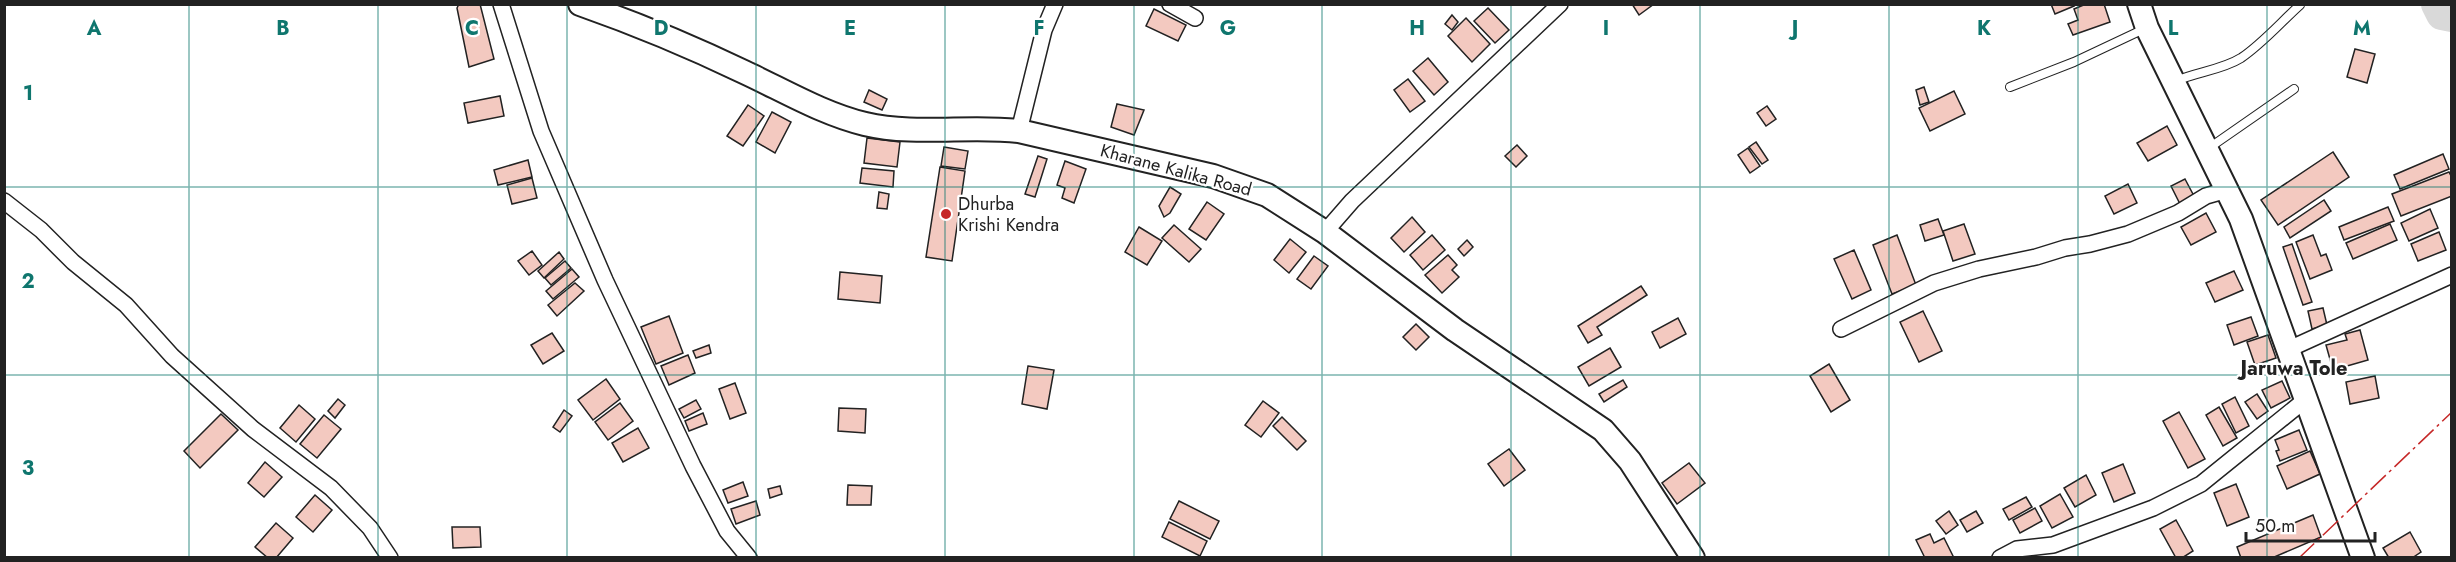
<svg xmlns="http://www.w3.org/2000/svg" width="2456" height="562" viewBox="0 0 2456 562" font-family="Jost,sans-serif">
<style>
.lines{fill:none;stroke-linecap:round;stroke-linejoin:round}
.river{stroke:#d9d9d9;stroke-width:32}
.building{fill:#f3c9c0;stroke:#222;stroke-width:1.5}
.lane-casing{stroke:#222;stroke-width:10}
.street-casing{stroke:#222;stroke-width:18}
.secondary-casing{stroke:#222;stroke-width:26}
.lane{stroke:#fff;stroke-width:8}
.street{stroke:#fff;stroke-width:15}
.secondary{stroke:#fff;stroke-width:22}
.power{stroke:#c62828;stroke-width:1.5;stroke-dasharray:21 4.5 3 4.5;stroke-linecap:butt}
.grid{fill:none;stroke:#0f766e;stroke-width:1.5;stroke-opacity:0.55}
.poi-dot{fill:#c62828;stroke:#fff;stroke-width:2}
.labels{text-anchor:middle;stroke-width:4.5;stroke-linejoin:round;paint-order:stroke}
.street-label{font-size:18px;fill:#222;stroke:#fff}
.poi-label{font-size:18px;fill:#222;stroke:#fff;text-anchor:start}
.neighbourhood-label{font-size:20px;font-weight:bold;fill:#222;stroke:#fff}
.grid-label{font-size:20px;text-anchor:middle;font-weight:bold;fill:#0f766e;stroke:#fff;stroke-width:4.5;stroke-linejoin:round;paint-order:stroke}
</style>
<rect width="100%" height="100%" fill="#fff"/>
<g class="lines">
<polyline class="river" points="2437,4 2442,14 2452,16"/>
</g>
<g class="building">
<polygon points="459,4 480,4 494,59 469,67 457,8"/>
<polygon points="1632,4 1654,4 1639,15"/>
<polygon points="2051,4 2073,4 2074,6 2055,14"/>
<polygon points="2086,4 2104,4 2110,22 2073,35 2068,24 2078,20 2074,9"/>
<polygon points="1488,8 1509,30 1495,43 1474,21"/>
<polygon points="1154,9 1186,25 1178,41 1146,26"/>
<polygon points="1452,15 1458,22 1452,30 1445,24"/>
<polygon points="1466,18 1490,44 1472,62 1448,36"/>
<polygon points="2355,49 2375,54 2367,83 2347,77"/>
<polygon points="1428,58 1448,82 1434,95 1413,71"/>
<polygon points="1408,79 1425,101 1410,112 1394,90"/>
<polygon points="1924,87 1929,102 1920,105 1916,90"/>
<polygon points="869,90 887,99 882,110 864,102"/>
<polygon points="1954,91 1965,114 1930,131 1919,108"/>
<polygon points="500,96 504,116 468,123 464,103"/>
<polygon points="1117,104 1144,110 1134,135 1111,127"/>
<polygon points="748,105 764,116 743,146 727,136"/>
<polygon points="1767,106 1776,119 1766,126 1757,113"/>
<polygon points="772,112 791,122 775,153 756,142"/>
<polygon points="2167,126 2177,145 2148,161 2137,143"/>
<polygon points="867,138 900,142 897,167 864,163"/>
<polygon points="1756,142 1768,160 1762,164 1749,147"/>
<polygon points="1517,145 1527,156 1516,167 1505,156"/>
<polygon points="944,147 968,151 965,169 941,166"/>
<polygon points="1748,148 1760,166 1750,173 1738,155"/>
<polygon points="2333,152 2349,177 2278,225 2261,200"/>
<polygon points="2443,154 2449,169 2400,189 2394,175"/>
<polygon points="1038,156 1047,159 1035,197 1025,194"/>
<polygon points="528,160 532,177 498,185 494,170"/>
<polygon points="1065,161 1086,169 1074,203 1062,198 1065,188 1057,185"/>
<polygon points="940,167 965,171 952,261 926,257"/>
<polygon points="862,168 894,171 893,187 860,183"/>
<polygon points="2449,172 2452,178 2452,196 2401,216 2392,194"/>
<polygon points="532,178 537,198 512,204 507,185"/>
<polygon points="2185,179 2195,198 2181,206 2171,186"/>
<polygon points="2128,184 2137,203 2114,214 2105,196"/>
<polygon points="1170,187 1181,194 1170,213 1164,217 1159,206"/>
<polygon points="879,192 889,194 887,209 877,208"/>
<polygon points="2324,200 2331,211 2290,238 2284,227"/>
<polygon points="1207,202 1224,214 1206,240 1189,229"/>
<polygon points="2388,207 2394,221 2344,240 2339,227"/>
<polygon points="2430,209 2438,228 2409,241 2401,223"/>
<polygon points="2206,213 2216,232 2191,245 2181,227"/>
<polygon points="1412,217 1425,232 1404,252 1391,238"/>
<polygon points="1938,219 1944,235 1925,241 1920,225"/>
<polygon points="1964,224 1975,254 1953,261 1943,231"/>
<polygon points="2390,224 2397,240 2353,259 2346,243"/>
<polygon points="1174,225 1201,249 1189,262 1162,238"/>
<polygon points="1139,227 1162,241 1147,265 1125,252"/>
<polygon points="2439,232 2446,250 2418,261 2411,244"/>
<polygon points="1432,235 1445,250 1423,270 1410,255"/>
<polygon points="1897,235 1916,285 1892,294 1873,245"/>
<polygon points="2313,235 2321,256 2326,254 2332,270 2310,279 2296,242"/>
<polygon points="1290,239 1306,252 1289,273 1274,260"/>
<polygon points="1467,240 1473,247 1464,256 1458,249"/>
<polygon points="2292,244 2312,302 2303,305 2283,247"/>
<polygon points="1854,250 1871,290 1852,299 1834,259"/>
<polygon points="532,251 542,265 529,275 518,261"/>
<polygon points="559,252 564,259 544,278 538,271"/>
<polygon points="1448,255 1457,265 1452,270 1459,277 1442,293 1425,275"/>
<polygon points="1314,256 1328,266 1311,289 1297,279"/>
<polygon points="565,261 571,268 551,285 545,278"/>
<polygon points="572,269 579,277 553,299 546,291"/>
<polygon points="2234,271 2243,290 2215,302 2206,283"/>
<polygon points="840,272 882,276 880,303 838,299"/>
<polygon points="575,283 584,291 557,316 548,305"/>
<polygon points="1641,286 1647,295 1597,327 1602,335 1588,343 1578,326"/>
<polygon points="2323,308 2327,325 2312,329 2308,311"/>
<polygon points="1923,311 1942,351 1919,362 1900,322"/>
<polygon points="669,316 683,353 656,364 641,327"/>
<polygon points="2251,317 2258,336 2234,345 2227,325"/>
<polygon points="1678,318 1686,334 1660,348 1652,332"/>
<polygon points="1416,324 1429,337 1416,350 1403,337"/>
<polygon points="2360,330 2368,360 2333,370 2326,345 2347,340 2345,334"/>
<polygon points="552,333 564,351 543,364 531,345"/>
<polygon points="2268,335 2276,358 2255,365 2247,342"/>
<polygon points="709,345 711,353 696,358 693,351"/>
<polygon points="1610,348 1621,367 1589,386 1578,367"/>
<polygon points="688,355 695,373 669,385 661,366"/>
<polygon points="1829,364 1850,400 1831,412 1810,376"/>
<polygon points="1028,366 1054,370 1047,409 1022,404"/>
<polygon points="2375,376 2379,398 2350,404 2346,382"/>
<polygon points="606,379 620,399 593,420 578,400"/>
<polygon points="1623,380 1627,387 1604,402 1599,394"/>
<polygon points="2282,381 2290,398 2271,408 2262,390"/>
<polygon points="735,383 746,413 730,419 719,389"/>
<polygon points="2257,394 2268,411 2257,419 2245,402"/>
<polygon points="2235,397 2249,426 2236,433 2222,404"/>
<polygon points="338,399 345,405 335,418 328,411"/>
<polygon points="696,400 701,409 684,418 679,409"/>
<polygon points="1263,401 1279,413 1261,437 1245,425"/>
<polygon points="620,403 633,421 608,440 595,422"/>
<polygon points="299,405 315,419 296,442 280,428"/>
<polygon points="2219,407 2237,438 2223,446 2206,415"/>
<polygon points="839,408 866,409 865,433 838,431"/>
<polygon points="564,410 572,416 560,432 553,427"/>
<polygon points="2179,412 2205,459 2188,468 2163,421"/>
<polygon points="703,413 707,424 689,431 685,421"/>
<polygon points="221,414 238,430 200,468 184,451"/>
<polygon points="324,415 341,429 317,458 300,444"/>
<polygon points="1282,417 1306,441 1297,450 1273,426"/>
<polygon points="638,428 649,448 623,462 612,443"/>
<polygon points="2299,430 2307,450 2280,461 2276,451 2279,450 2275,440"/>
<polygon points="1509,449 1525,470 1504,486 1488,464"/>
<polygon points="2310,451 2320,474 2287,489 2277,466"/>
<polygon points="265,462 282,477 264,497 248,483"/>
<polygon points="1689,463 1705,483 1677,504 1662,483"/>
<polygon points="2123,464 2135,493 2114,502 2102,473"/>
<polygon points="2086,475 2096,495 2075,507 2064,488"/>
<polygon points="743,482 748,496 728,503 723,490"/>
<polygon points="2236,484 2249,517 2227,526 2214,493"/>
<polygon points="848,485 872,486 871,505 847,505"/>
<polygon points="780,486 782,494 770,498 768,489"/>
<polygon points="2060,494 2073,517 2052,528 2040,506"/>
<polygon points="315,495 332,510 313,532 296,517"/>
<polygon points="2026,497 2032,507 2009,520 2003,509"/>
<polygon points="756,501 760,515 736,524 731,509"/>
<polygon points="1179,501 1219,521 1210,539 1170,519"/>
<polygon points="2035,508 2042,521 2020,533 2013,520"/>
<polygon points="1949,511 1958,525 1946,534 1936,521"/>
<polygon points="1976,511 1983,523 1967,532 1960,520"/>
<polygon points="2313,515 2321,537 2272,558 2241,558 2237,547"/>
<polygon points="2176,520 2193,551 2182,558 2176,558 2160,529"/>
<polygon points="1169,522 1207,541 1200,556 1162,537"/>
<polygon points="276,523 293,538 276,558 268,558 255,547"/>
<polygon points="452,527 480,527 481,547 453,548"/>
<polygon points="2410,532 2421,552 2412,558 2389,558 2383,548"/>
<polygon points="1930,534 1934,543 1944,538 1954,558 1925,558 1916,540"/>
</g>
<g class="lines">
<g class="lane-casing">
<g id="lane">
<path d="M2176,81C2196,72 2222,70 2241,58C2262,44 2281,22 2300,5"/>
<polyline points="2010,87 2074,62 2144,29"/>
<polyline points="2209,148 2294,89"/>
</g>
</g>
<g class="street-casing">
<g id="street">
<polyline points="501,4 541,131 605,280 693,466 727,531 749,558"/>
<polyline points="1170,4 1195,18"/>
<polyline points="1019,131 1044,30 1055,4"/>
<polyline points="4,201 41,230 73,262 126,305 172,356 253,429 331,488 370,528 390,558"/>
<polyline points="1325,232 1352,201 1560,4"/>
<polyline points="1841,329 1934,283 1979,269 2036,257 2065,248 2090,244 2128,234 2178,213 2206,196 2227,190"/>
<polyline points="2287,350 2452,275"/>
<polyline points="2000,558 2017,549 2053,545 2153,508 2201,484 2305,400"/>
</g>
</g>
<g class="secondary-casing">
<g id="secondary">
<path d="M580,4C637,24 690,46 744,72C783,90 823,114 865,124C916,136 968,125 1019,131L1213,176L1267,195L1325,232L1455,330L1603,430L1630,461L1693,558"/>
<polyline points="2139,4 2147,28 2241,219 2363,558"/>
</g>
</g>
<use href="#lane" class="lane"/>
<use href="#street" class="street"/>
<use href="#secondary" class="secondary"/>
<polyline class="power" points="2299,558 2452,412"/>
</g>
<path class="grid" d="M189,4V558M378,4V558M567,4V558M756,4V558M945,4V558M1134,4V558M1322,4V558M1511,4V558M1700,4V558M1889,4V558M2078,4V558M2267,4V558M4,187H2452M4,375H2452"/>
<circle class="poi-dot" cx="946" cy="214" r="6"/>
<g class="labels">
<g class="street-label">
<text transform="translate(1176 170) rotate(15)" y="6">Kharane Kalika Road</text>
</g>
<g class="poi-label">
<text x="958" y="210">Dhurba<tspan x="958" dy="21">Krishi Kendra</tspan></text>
</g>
<g class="neighbourhood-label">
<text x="2294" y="375">Jaruwa Tole</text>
</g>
</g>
<g class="grid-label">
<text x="94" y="35">A</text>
<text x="283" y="35">B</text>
<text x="472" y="35">C</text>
<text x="661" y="35">D</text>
<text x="850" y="35">E</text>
<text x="1039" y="35">F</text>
<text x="1228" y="35">G</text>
<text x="1417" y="35">H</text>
<text x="1606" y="35">I</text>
<text x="1795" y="35">J</text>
<text x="1984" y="35">K</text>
<text x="2173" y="35">L</text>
<text x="2362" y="35">M</text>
<text x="28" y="100">1</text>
<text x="28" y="288">2</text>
<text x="28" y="475">3</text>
</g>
<rect width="2456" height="562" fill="none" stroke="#222222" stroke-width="12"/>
<path d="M2246 532v9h129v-9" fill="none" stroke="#222222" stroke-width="3"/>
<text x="2255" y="532" font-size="18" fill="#222222" stroke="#ffffff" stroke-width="4.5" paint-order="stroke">50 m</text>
</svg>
